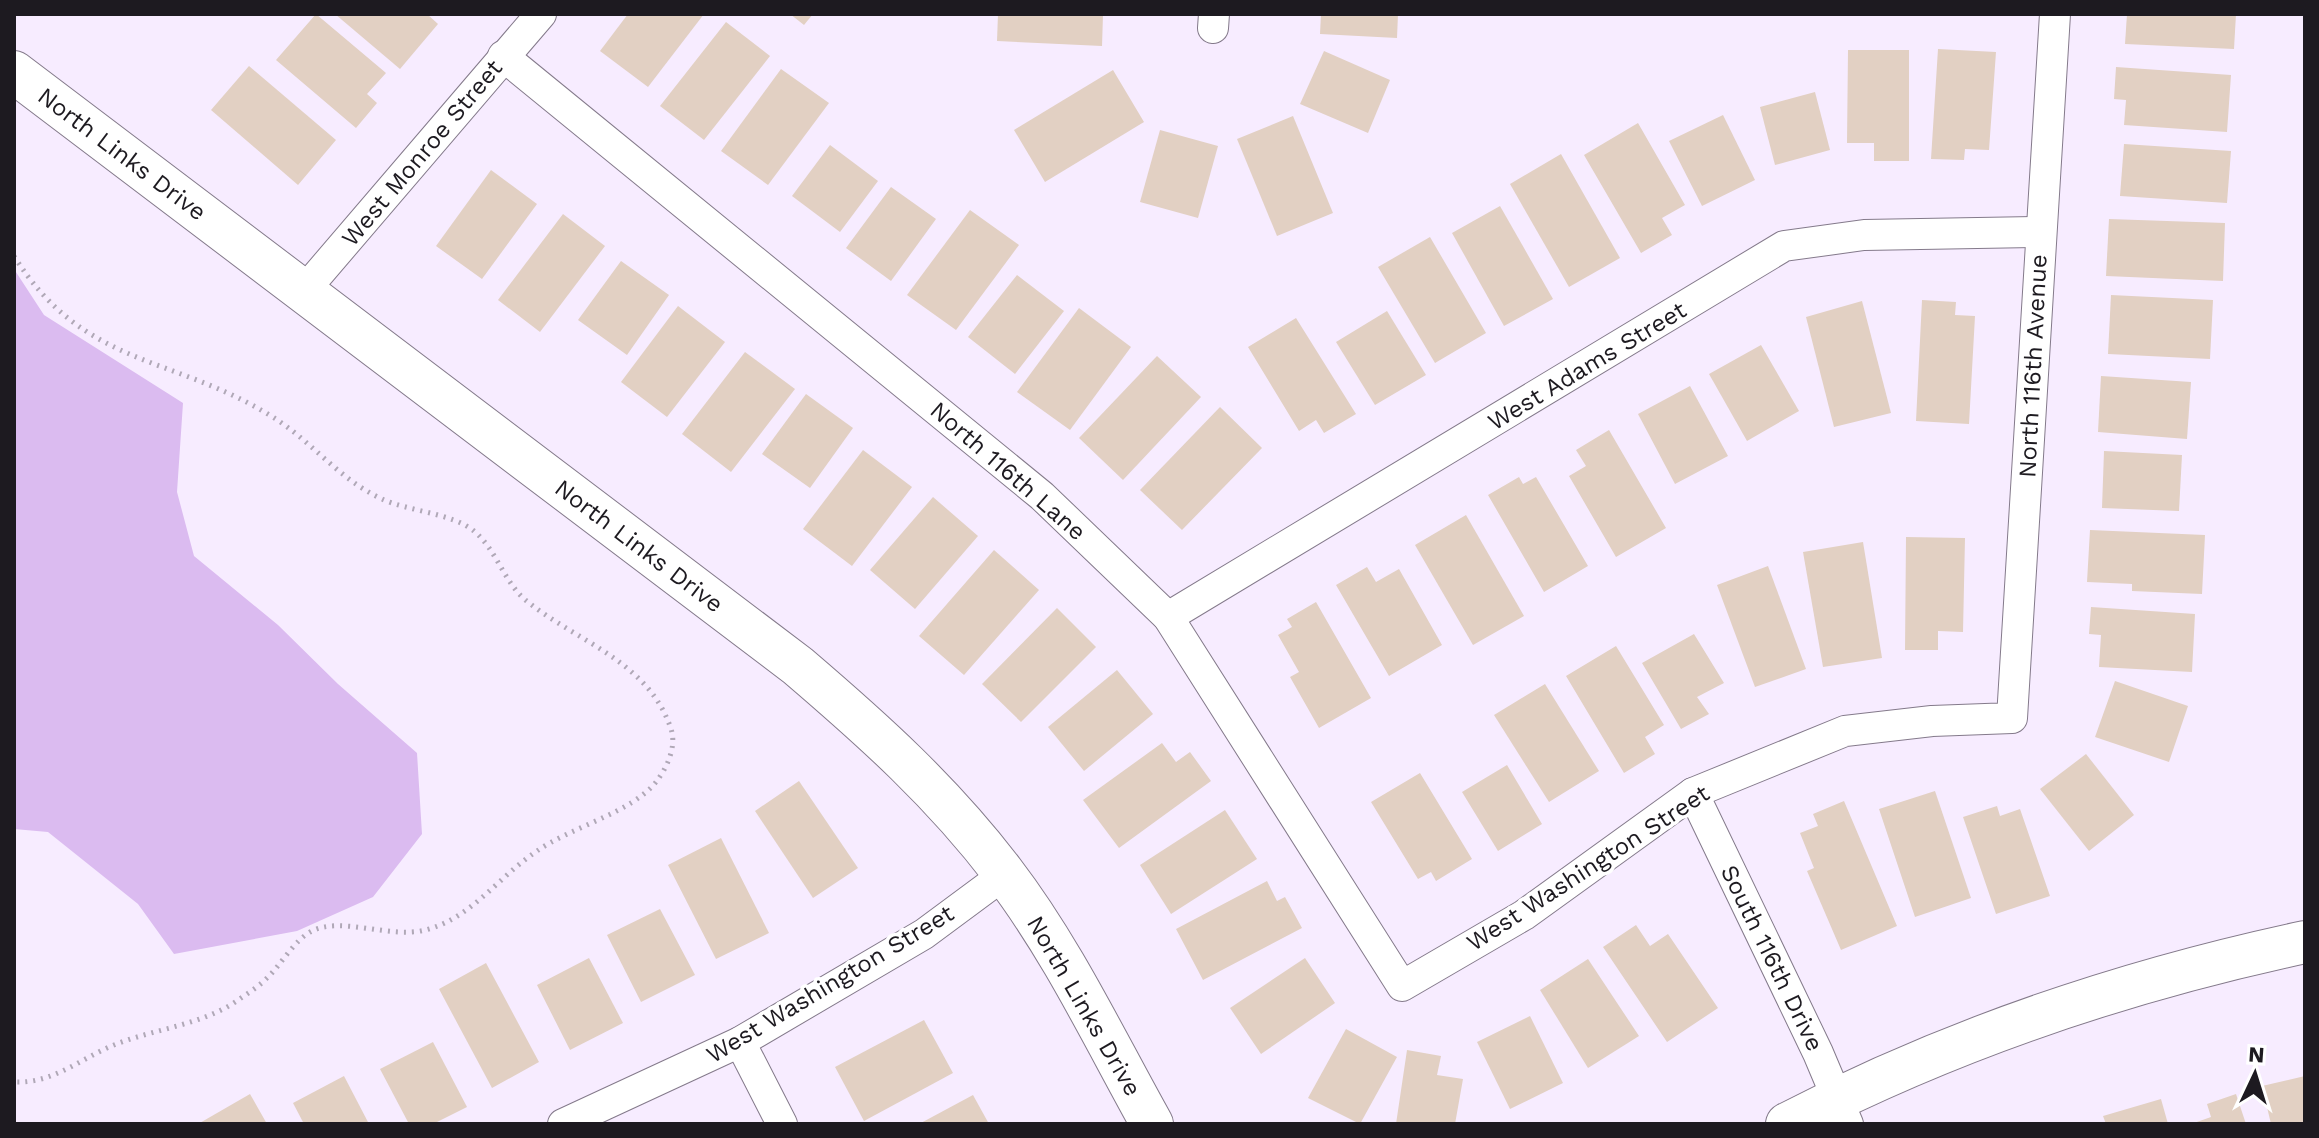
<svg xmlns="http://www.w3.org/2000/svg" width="2319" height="1138" viewBox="0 0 2319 1138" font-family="'Work Sans',sans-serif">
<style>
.green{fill:#dbbbf0}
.building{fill:#e2d0c3}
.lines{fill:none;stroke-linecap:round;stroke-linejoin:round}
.street-casing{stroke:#847a8b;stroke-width:32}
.secondary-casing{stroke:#847a8b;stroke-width:44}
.path{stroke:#b0a8b7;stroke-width:5;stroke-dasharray:2 6;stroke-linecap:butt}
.street{stroke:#fff;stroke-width:30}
.secondary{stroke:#fff;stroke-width:42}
.labels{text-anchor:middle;stroke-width:7;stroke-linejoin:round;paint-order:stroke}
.street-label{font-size:24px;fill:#1d1a20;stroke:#fff}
</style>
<rect width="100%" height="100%" fill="#f7ecff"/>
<polygon class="green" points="14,269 44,315 183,403 177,492 194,556 278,625 338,684 417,753 422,834 373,897 297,931 174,954 138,904 48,832 14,829"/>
<g class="building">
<polygon points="316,14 386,73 367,94 377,103 356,128 276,60"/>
<polygon points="335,14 427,14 438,24 400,69"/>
<polygon points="628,14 704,14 648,87 600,51"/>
<polygon points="790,14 813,14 804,25"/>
<polygon points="998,14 1103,14 1102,46 997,41"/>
<polygon points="1321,14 1398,14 1397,38 1320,34"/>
<polygon points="2127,14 2236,14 2234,49 2125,44"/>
<polygon points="726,22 770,56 704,140 660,106"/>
<polygon points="1938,49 1996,52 1989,150 1965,149 1964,160 1931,159"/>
<polygon points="1848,50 1909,50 1909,161 1874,161 1874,143 1847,143"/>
<polygon points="1324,51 1390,80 1368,133 1300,104"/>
<polygon points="249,66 336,140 298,185 211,110"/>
<polygon points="2116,67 2231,75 2227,132 2124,125 2126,100 2114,99"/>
<polygon points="781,69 829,103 768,185 721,151"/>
<polygon points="1113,70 1144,122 1045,182 1014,130"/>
<polygon points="1815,92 1830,150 1775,165 1760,107"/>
<polygon points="1723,115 1755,180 1702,206 1669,141"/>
<polygon points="1293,116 1333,213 1277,236 1237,139"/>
<polygon points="1638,123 1685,205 1662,218 1672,235 1641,253 1584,155"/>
<polygon points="1160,130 1218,146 1198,218 1140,202"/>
<polygon points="2124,144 2231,151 2227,203 2120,196"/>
<polygon points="830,145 878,181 840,232 792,196"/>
<polygon points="1561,154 1620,258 1569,287 1510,184"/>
<polygon points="491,170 537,204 482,279 436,246"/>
<polygon points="891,187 936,219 891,281 846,248"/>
<polygon points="1500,206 1553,299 1504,326 1452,233"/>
<polygon points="970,210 1019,245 956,330 907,295"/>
<polygon points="563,214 605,246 540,332 498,300"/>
<polygon points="2109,219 2225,223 2223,281 2106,276"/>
<polygon points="1430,237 1486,333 1435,363 1378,267"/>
<polygon points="621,261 669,295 627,355 578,320"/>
<polygon points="1017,275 1064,311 1015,374 968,337"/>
<polygon points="2111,295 2213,300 2210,359 2108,354"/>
<polygon points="1922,300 1956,302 1955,315 1975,316 1969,424 1916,421"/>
<polygon points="1862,301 1891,413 1834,427 1806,317"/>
<polygon points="678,306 725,342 667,417 621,382"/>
<polygon points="1079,308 1131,347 1070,430 1017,392"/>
<polygon points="1387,311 1426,375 1375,405 1336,342"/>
<polygon points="1296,318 1356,414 1324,433 1316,420 1299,431 1248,347"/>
<polygon points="1761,345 1799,411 1747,441 1709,374"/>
<polygon points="745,352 795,389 731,472 682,434"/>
<polygon points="1157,356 1201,397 1123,480 1079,438"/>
<polygon points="2101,376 2191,382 2187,439 2098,432"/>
<polygon points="1690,386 1728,456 1675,484 1638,414"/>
<polygon points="806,394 853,428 810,488 762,454"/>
<polygon points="1220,407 1262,448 1182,530 1140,490"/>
<polygon points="1609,430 1666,528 1616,557 1569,476 1586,466 1576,450"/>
<polygon points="863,450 912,487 852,566 803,529"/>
<polygon points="2104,451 2182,455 2179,511 2102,508"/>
<polygon points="1519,477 1523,484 1536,477 1588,566 1544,592 1488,495"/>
<polygon points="933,497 978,536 915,609 870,570"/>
<polygon points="1466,515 1524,616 1473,645 1415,545"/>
<polygon points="2090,530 2205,535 2202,594 2132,591 2132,584 2087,582"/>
<polygon points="1906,537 1965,538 1963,632 1938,631 1938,650 1905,650"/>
<polygon points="1863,542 1882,658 1823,667 1803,552"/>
<polygon points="994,550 1039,590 964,675 919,636"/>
<polygon points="1768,566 1806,669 1755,687 1717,585"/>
<polygon points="1367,567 1376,582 1399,569 1442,645 1389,676 1336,585"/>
<polygon points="1316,602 1371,698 1319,728 1290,677 1299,672 1278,635 1292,627 1287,619"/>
<polygon points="2091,607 2195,614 2192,672 2099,667 2101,635 2089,634"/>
<polygon points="1057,608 1096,647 1021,722 982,684"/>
<polygon points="1694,634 1724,683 1697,697 1709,714 1681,729 1642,663"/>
<polygon points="1616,646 1664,725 1645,737 1655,754 1624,773 1566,676"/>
<polygon points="1117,670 1153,714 1084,771 1048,727"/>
<polygon points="2115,681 2188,706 2169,762 2095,737"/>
<polygon points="1545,684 1599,771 1549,802 1494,715"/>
<polygon points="1162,743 1176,762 1190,752 1211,781 1119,848 1083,800"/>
<polygon points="2086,754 2134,815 2089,851 2040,789"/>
<polygon points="1507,765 1542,824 1498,851 1462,792"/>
<polygon points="1420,773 1472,859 1436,881 1431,872 1418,879 1371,802"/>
<polygon points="799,781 858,868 813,898 755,811"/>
<polygon points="1935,791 1971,898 1915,917 1879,809"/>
<polygon points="1844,801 1897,926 1841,950 1807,871 1814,868 1800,833 1818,826 1813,814"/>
<polygon points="1997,806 2000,816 2020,809 2050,896 1996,914 1963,817"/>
<polygon points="1225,810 1257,859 1171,914 1140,865"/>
<polygon points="721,838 769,933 716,959 668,865"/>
<polygon points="1267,881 1277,901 1285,897 1302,928 1203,980 1176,929"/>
<polygon points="660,909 695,975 641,1002 607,935"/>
<polygon points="1636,925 1650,946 1668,934 1718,1008 1667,1042 1603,947"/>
<polygon points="589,958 623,1023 570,1050 537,985"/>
<polygon points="1305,958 1335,1003 1261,1054 1230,1008"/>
<polygon points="1588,959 1639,1036 1588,1068 1540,990"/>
<polygon points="486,963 539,1062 492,1088 439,989"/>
<polygon points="1530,1016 1563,1083 1510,1109 1477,1042"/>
<polygon points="924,1020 953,1073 864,1121 835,1067"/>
<polygon points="1346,1029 1397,1057 1360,1124 1308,1098"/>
<polygon points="433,1042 467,1107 433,1124 409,1124 380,1069"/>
<polygon points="1407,1050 1441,1056 1437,1075 1463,1079 1455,1124 1396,1124"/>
<polygon points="344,1076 369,1124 304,1124 293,1103"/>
<polygon points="2305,1076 2305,1124 2271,1124 2262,1086"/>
<polygon points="250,1094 267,1124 198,1124"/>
<polygon points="2236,1094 2246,1124 2191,1124 2211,1117 2207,1104"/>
<polygon points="973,1095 989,1124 919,1124"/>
<polygon points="2161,1099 2168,1124 2106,1124 2103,1116"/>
</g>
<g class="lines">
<g class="street-casing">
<g id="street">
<polyline points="1213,28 1214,14"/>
<polyline points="503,56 1042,496 1168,617 1402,986 1524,915 1693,793 1845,731 1932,721 2012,718 2055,14"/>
<polyline points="303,292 541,14"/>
<polyline points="1168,617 1784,246 1864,235 2041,232"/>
<polyline points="1693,793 1818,1053 1848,1124"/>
<polyline points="740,1042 782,1124"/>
<polyline points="563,1124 740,1042 924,934 1005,874"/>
</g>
</g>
<g class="secondary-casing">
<g id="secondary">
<path d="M14,72L798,666C874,731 942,792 1003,872C1062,949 1105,1040 1152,1124"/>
<path d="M1787,1124C1949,1040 2127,980 2305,942"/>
</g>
</g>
<path class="path" d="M14,256C84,368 173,355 271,416C311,440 338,479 382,499C407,511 452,513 474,531C497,550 505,585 528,602C578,642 649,662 671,729C677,746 667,768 656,782C631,813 571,827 537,851C499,876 471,919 425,930C391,939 341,916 312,931C294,940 281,965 267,978C259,986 250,992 241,998C206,1024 159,1028 119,1043C83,1056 55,1084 14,1082"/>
<use href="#street" class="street"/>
<use href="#secondary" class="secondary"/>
</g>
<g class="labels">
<g class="street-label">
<text transform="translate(422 153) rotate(-50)" y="8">West Monroe Street</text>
<text transform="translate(122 154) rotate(37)" y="8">North Links Drive</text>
<text transform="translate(1587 366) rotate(-31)" y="8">West Adams Street</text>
<text transform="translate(2033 366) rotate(-87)" y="8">North 116th Avenue</text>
<text transform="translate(1008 471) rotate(41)" y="8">North 116th Lane</text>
<text transform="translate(639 546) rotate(37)" y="8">North Links Drive</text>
<text transform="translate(1588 868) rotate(-33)" y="8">West Washington Street</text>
<text transform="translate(1772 958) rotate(64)" y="8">South 116th Drive</text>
<text transform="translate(830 984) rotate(-31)" y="8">West Washington Street</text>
<text transform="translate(1084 1006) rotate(60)" y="8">North Links Drive</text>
</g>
</g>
<rect width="2319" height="1138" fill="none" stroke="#1d1a20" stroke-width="32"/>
<g transform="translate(2255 1074) rotate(4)" stroke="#ffffff" stroke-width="6" paint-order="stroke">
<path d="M0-6L14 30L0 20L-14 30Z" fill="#1d1a20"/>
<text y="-12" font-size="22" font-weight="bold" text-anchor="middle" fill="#1d1a20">N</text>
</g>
</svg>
